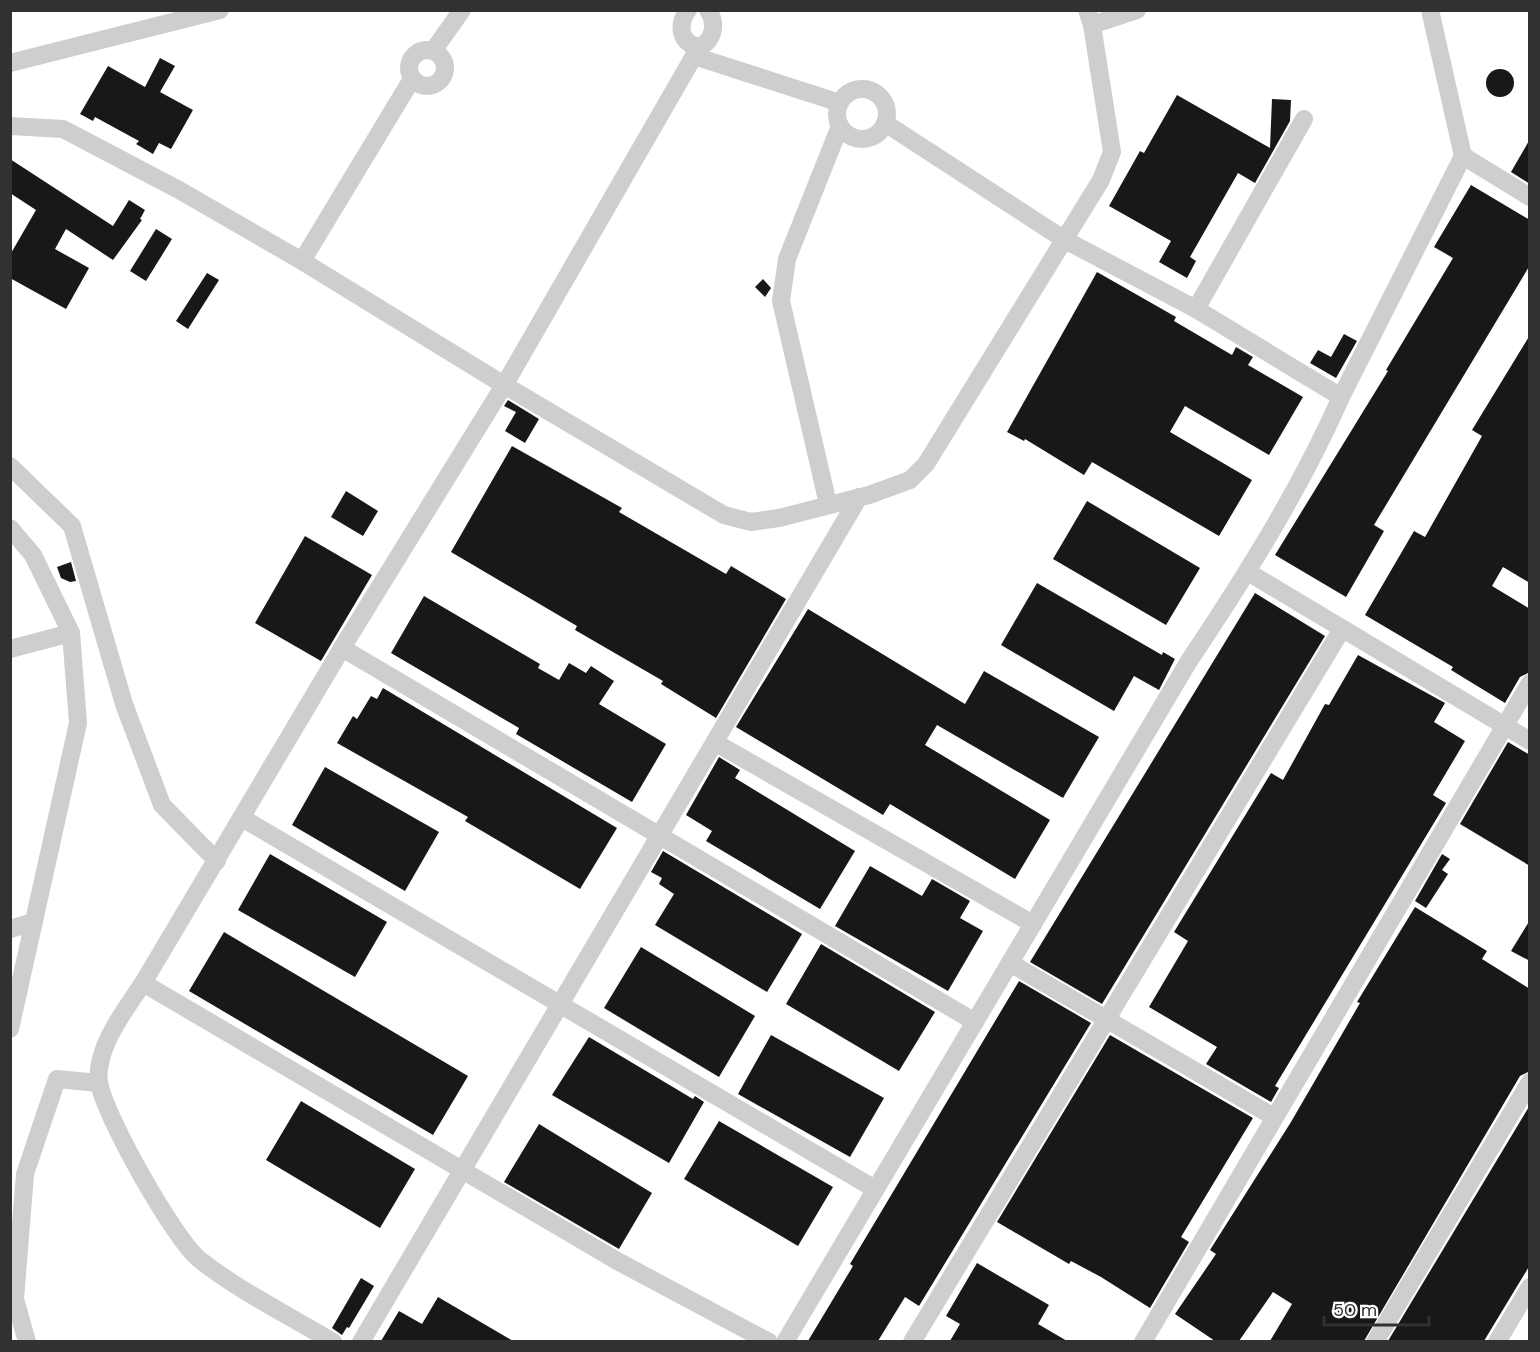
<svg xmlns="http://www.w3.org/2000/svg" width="1540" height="1352" viewBox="0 0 1540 1352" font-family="'DM Sans',sans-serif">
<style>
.building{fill:#181818}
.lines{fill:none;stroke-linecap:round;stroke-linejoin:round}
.minor{stroke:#cecece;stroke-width:18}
</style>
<rect width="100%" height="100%" fill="#fff"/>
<g class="building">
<polygon points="160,58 175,66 160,92 193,110 171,149 159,143 153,154 136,144 139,141 95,117 93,121 80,114 108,66 145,87"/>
<circle cx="1500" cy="83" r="14"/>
<polygon points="1177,95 1270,148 1272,99 1291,100 1290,121 1255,183 1238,173 1190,257 1196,261 1187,278 1159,262 1171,241 1109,206 1140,151 1144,153"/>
<polygon points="1530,139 1530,184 1511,172"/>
<polygon points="10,159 113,226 129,200 145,210 140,219 142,220 113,260 66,229 55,249 89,268 66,309 10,278 10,255 36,210 10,193"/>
<polygon points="1471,185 1530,220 1530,265 1374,525 1384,531 1346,597 1275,555 1388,371 1386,370 1453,258 1434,247"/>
<polygon points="156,229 172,239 146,281 130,271"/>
<polygon points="1097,272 1176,317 1174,321 1232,355 1236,347 1253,357 1248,365 1303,397 1269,455 1185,406 1170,432 1252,480 1219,536 1092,462 1084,475 1025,439 1024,441 1007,432"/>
<polygon points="207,273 219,280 188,329 176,321"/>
<polygon points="763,279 771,288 765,297 755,287"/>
<polygon points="1344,334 1357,341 1336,378 1310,363 1318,350 1331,357"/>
<polygon points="1530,335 1530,583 1503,567 1492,586 1530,609 1530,672 1520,677 1505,703 1451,670 1453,667 1365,615 1414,531 1425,537 1482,436 1472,430"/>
<polygon points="508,400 539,419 525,443 505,431 516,412 504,406"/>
<polygon points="512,446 622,508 619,512 726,574 731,566 786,599 716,718 661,684 663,681 575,630 577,626 451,552"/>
<polygon points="346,491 378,511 363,536 331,517"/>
<polygon points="1087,501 1200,568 1166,625 1053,559"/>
<polygon points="305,536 372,575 321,661 255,623"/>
<polygon points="71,562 76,581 70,582 61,578 57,567"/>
<polygon points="1037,583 1162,655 1163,652 1175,659 1159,690 1134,676 1114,711 1001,645"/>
<polygon points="1255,593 1325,636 1102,1004 1030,962"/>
<polygon points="424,596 540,664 538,668 559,680 569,663 586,673 591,666 614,681 599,704 666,744 632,802 516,734 519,728 391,653"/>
<polygon points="808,609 965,704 984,671 1099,737 1063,798 937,725 925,745 1050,820 1015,879 890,804 883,815 736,727"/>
<polygon points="1358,655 1445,703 1434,722 1465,741 1433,795 1446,803 1275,1086 1279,1088 1271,1102 1206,1064 1217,1047 1149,1007 1188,941 1174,932 1271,773 1283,780 1325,704 1329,705"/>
<polygon points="383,688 617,828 580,889 465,821 468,817 337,743 353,716 357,719 371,696 377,699"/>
<polygon points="1508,742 1530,755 1530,866 1460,824"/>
<polygon points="719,757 740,770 735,778 855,851 820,909 706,841 712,831 686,815"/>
<polygon points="325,767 439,832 405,891 292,825"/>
<polygon points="663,851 802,934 767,992 655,925 674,894 659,884 662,878 651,872"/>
<polygon points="270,854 387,922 355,977 238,910"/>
<polygon points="1442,854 1450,859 1442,870 1448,874 1426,908 1415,901"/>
<polygon points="870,866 922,896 932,879 970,901 960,918 983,931 948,991 835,926"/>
<polygon points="1415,907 1487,951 1482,959 1530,989 1530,1071 1520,1076 1364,1341 1270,1341 1292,1304 1273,1292 1239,1341 1215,1341 1175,1314 1216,1254 1210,1250 1291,1122 1360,1003 1357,1002"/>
<polygon points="1530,920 1530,961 1511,951"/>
<polygon points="224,932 468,1076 433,1135 189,991"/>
<polygon points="821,944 935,1012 899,1071 786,1004"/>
<polygon points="641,947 755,1016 719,1077 604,1008"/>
<polygon points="1019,981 1091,1023 919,1306 905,1297 878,1341 808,1341 853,1266 850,1264"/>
<polygon points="771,1035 884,1098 850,1157 738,1094"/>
<polygon points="1110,1035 1253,1118 1181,1237 1189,1242 1150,1308 1101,1277 1071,1261 1069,1264 997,1222"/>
<polygon points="589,1037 693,1099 695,1096 704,1102 669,1163 552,1095"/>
<polygon points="301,1101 415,1169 380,1228 266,1160"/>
<polygon points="1530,1105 1530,1265 1484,1341 1388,1341"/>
<polygon points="719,1121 833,1187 798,1246 684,1179"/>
<polygon points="539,1124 652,1193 619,1249 504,1182"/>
<polygon points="977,1263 1049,1305 1038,1324 1067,1341 950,1341 960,1324 946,1316"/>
<polygon points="361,1278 374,1286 349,1328 347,1327 342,1335 332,1328"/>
<polygon points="438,1297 513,1341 381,1341 399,1311 422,1324"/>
</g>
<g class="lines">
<g class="minor">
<path d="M688,10C677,25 680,44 699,47C714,41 717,23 708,10"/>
<polyline points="1092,25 1137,10"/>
<circle cx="427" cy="68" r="18"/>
<polyline points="433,51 462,10"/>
<polyline points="694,56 840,103"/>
<polyline points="10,63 220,10"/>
<circle cx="862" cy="114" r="25"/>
<polyline points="885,123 1065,240 1196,309 1341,397 1463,156 1430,10"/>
<polyline points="10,126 63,129 179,190 302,261 504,385 724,515 751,522 779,518 869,495 910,480 926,464 1101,180 1112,152 1092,25 1087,10"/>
<polyline points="1463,156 1530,197"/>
<polyline points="302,261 412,79"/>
<polyline points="1196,309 1304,119"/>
<polyline points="10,466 72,526 124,704 162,805 217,861"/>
<polyline points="828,504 781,301 787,259 840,126"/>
<polyline points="10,528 33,555 71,633 78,723 10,1029"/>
<polyline points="1248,572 1530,741"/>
<polyline points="342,648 509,377 694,56 696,47"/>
<polyline points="10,649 71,633"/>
<polyline points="716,743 1033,924"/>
<polyline points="242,818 875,1189"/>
<polyline points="10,929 34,922"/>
<polyline points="1010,963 1274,1117"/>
<polyline points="143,983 342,648 975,1022"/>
<polyline points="27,1342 15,1299 25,1174 57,1079 99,1083"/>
<path d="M333,1342C288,1315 241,1292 200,1260C175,1241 103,1113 99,1082C98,1076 99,1066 101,1059C107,1033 128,1006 143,983L619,1262L769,1342"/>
<polyline points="361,1342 859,497"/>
<path d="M785,1342L1189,661C1245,577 1300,490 1341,397"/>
<polyline points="912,1342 1342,629"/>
<polyline points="1143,1342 1530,683"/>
<polyline points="1375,1342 1530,1082"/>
<polyline points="1497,1342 1530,1287"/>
</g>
</g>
<rect width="1540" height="1352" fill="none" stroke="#313131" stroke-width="24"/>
<path d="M1324 1316v9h105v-9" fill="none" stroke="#313131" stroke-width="3"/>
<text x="1333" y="1316" font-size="18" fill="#313131" stroke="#ffffff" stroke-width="4.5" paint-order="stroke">50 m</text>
</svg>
